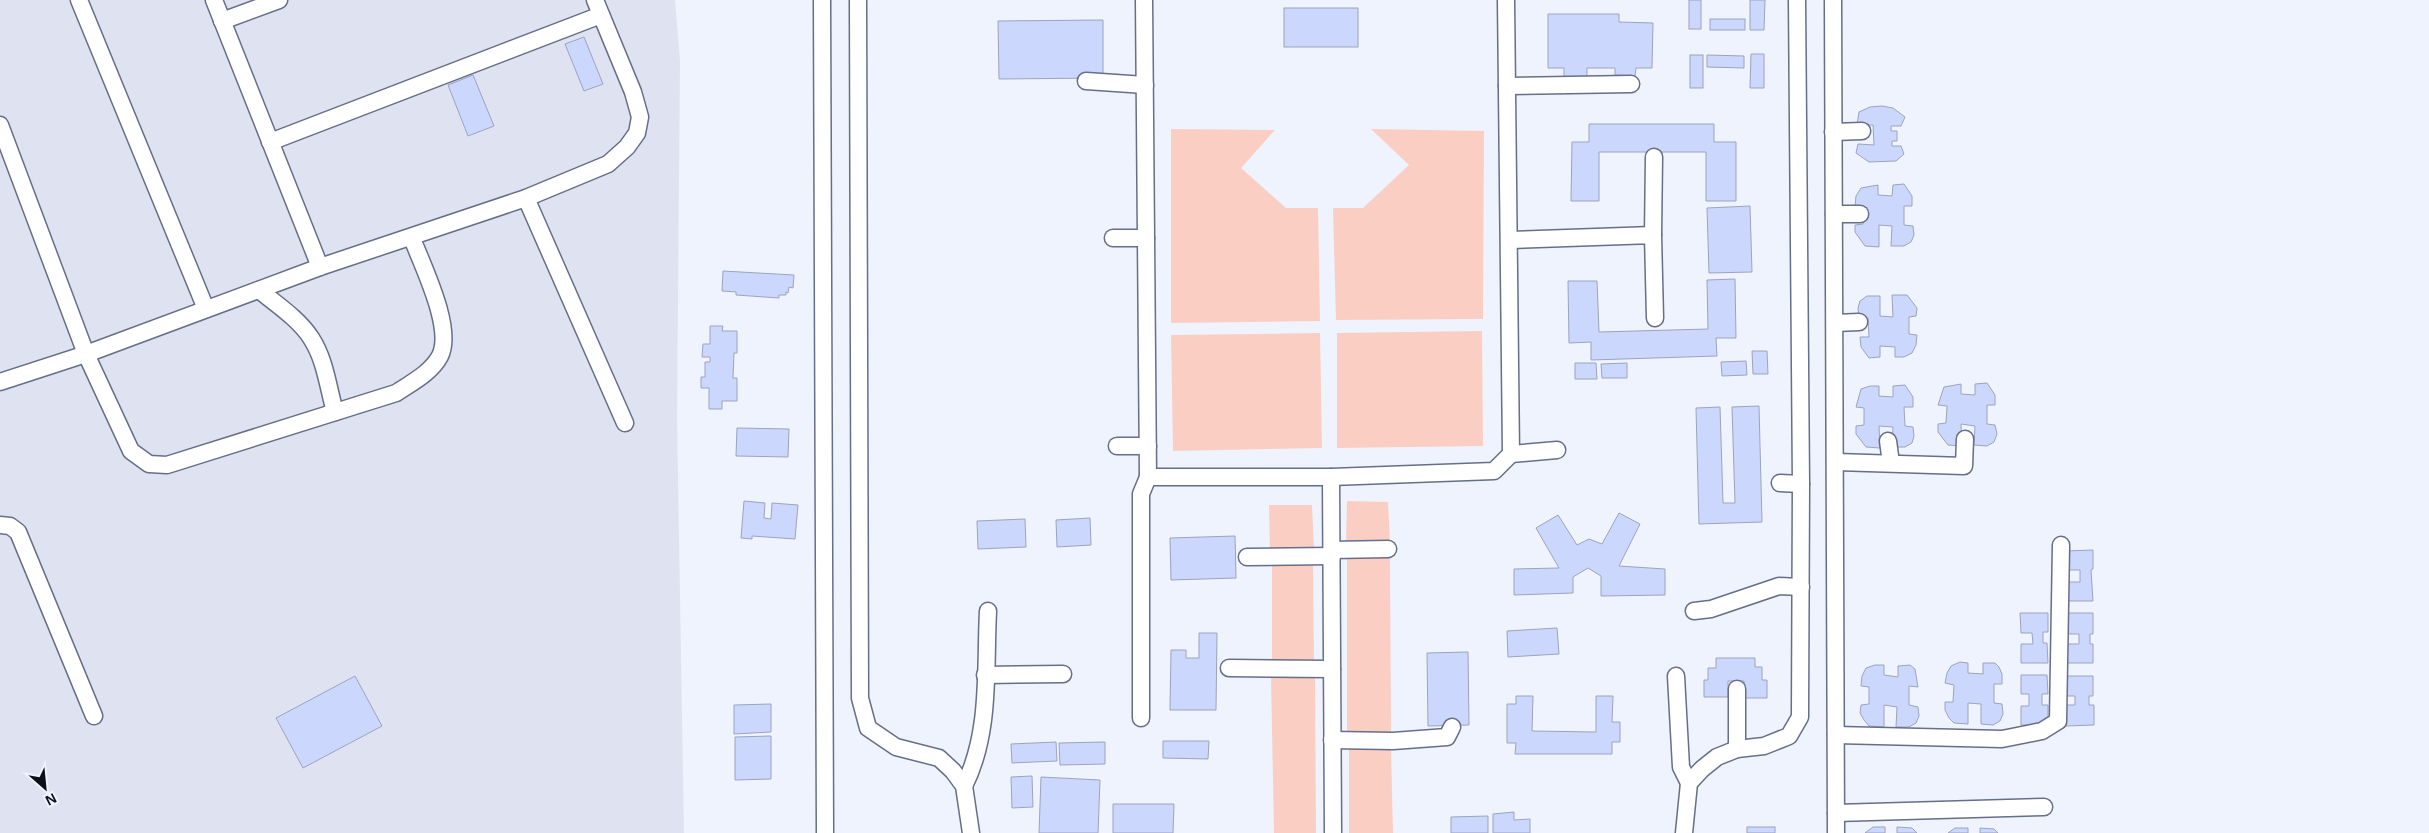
<svg xmlns="http://www.w3.org/2000/svg" width="2429" height="833" viewBox="0 0 2429 833" font-family="Helvetica,sans-serif">
<style>
.built{fill:#dfe3f1}
.green{fill:#fbcec4}
.building{fill:#ccd7fd;stroke:#9ca3be}
.lines{fill:none;stroke-linecap:round;stroke-linejoin:round}
.minor-casing{stroke:#676e87;stroke-width:19}
.minor{stroke:#fff;stroke-width:16}
</style>
<rect width="100%" height="100%" fill="#eff3fe"/>
<polygon class="built" points="0,0 675,0 680,61 677,418 684,833 0,833"/>
<g class="green">
<polygon points="1171,129 1275,130 1241,168 1286,208 1318,208 1320,321 1171,323"/>
<polygon points="1371,129 1484,131 1483,319 1336,320 1333,208 1363,208 1409,165"/>
<polygon points="1482,331 1483,446 1337,448 1337,333"/>
<polygon points="1320,333 1322,448 1173,451 1171,335"/>
<polygon points="1347,501 1388,502 1390,542 1346,544"/>
<polygon points="1269,505 1312,505 1314,549 1270,551"/>
<polygon points="1347,558 1390,558 1391,733 1347,733"/>
<polygon points="1272,565 1313,565 1314,661 1272,663"/>
<polygon points="1315,677 1316,833 1274,833 1271,678"/>
<polygon points="1349,747 1391,749 1393,833 1349,833"/>
</g>
<g class="building">
<rect x="1689" y="0" width="12" height="29"/>
<polygon points="1750,0 1765,0 1764,30 1750,30"/>
<rect x="1284" y="8" width="74" height="39"/>
<polygon points="1548,14 1619,14 1619,22 1653,23 1652,68 1636,68 1635,76 1615,75 1615,68 1587,68 1587,77 1564,77 1564,68 1548,68"/>
<rect x="1710" y="19" width="35" height="11"/>
<polygon points="1103,20 1103,78 999,79 998,21"/>
<polygon points="584,37 603,84 584,91 565,44"/>
<polygon points="1751,54 1764,54 1764,88 1750,88"/>
<rect x="1690" y="55" width="13" height="33"/>
<polygon points="1707,55 1744,56 1744,68 1707,67"/>
<polygon points="473,75 494,126 468,136 448,85"/>
<polygon points="1882,106 1893,108 1905,117 1901,126 1891,126 1891,131 1897,131 1897,141 1892,141 1892,146 1901,146 1904,154 1896,161 1869,162 1856,153 1858,144 1874,145 1873,125 1857,125 1859,112 1870,107"/>
<polygon points="1589,124 1714,124 1714,142 1736,142 1736,201 1706,201 1706,152 1599,152 1599,201 1571,201 1572,142 1589,142"/>
<polygon points="1904,184 1912,196 1912,206 1904,206 1904,225 1913,226 1914,235 1911,242 1904,246 1891,246 1892,226 1879,225 1879,247 1865,246 1855,232 1855,225 1863,224 1864,207 1855,206 1856,196 1861,188 1878,185 1878,195 1892,196 1893,185"/>
<polygon points="1750,206 1752,272 1709,273 1707,208"/>
<polygon points="723,271 794,275 793,288 789,287 788,293 786,292 786,295 779,295 779,298 736,295 736,292 722,291"/>
<polygon points="1735,279 1736,338 1716,338 1717,356 1591,360 1591,342 1569,343 1568,281 1597,281 1599,332 1708,329 1707,280"/>
<polygon points="1892,295 1907,295 1917,308 1916,316 1909,317 1909,334 1917,335 1916,345 1912,353 1904,357 1895,357 1895,347 1880,346 1880,357 1869,358 1861,347 1860,337 1869,337 1868,318 1859,317 1858,308 1860,301 1867,296 1880,296 1880,316 1893,317"/>
<polygon points="710,326 723,326 722,331 737,331 737,353 734,353 733,378 737,378 737,401 722,401 722,409 709,409 709,388 701,388 701,377 705,377 705,362 710,362 710,357 702,357 703,344 710,344"/>
<polygon points="1752,351 1767,351 1768,374 1753,374"/>
<polygon points="1746,361 1747,375 1722,376 1721,362"/>
<polygon points="1575,363 1596,363 1597,379 1575,379"/>
<polygon points="1627,363 1627,378 1602,378 1601,364"/>
<polygon points="1987,383 1995,395 1995,405 1987,405 1987,424 1995,425 1997,434 1994,442 1987,446 1974,445 1975,426 1961,424 1962,446 1948,445 1938,432 1938,424 1946,423 1947,406 1938,405 1944,387 1961,384 1961,394 1975,395 1975,384"/>
<polygon points="1905,385 1913,397 1913,407 1904,407 1905,426 1913,427 1914,436 1912,443 1905,447 1892,447 1893,427 1879,426 1880,448 1866,447 1856,434 1856,426 1864,425 1864,408 1856,407 1861,389 1870,386 1879,386 1879,396 1893,397 1893,386"/>
<polygon points="1759,406 1762,522 1699,524 1696,408 1720,407 1723,503 1735,503 1732,407"/>
<polygon points="737,428 789,429 788,457 736,456"/>
<polygon points="744,501 765,503 764,518 771,519 772,503 798,505 795,539 752,536 752,539 741,538"/>
<polygon points="1619,513 1640,524 1619,566 1665,569 1665,595 1601,596 1601,576 1588,568 1573,577 1573,593 1514,595 1514,569 1559,568 1536,528 1558,515 1577,545 1589,539 1602,544"/>
<polygon points="1090,518 1091,545 1057,547 1056,520"/>
<polygon points="1025,519 1026,547 978,549 977,521"/>
<polygon points="1235,536 1236,578 1171,580 1170,538"/>
<polygon points="2093,550 2093,569 2091,570 2093,601 2067,601 2067,582 2080,582 2080,570 2066,570 2066,551"/>
<polygon points="2020,613 2048,613 2048,632 2043,632 2043,643 2047,643 2048,663 2021,663 2021,644 2033,644 2032,633 2021,633"/>
<polygon points="2067,613 2093,613 2093,634 2090,634 2090,644 2093,644 2093,663 2067,663 2067,644 2079,644 2079,634 2067,634"/>
<polygon points="1557,628 1559,654 1508,657 1507,631"/>
<polygon points="1199,633 1217,633 1216,710 1170,710 1171,650 1186,650 1186,658 1199,658"/>
<polygon points="1468,652 1469,725 1428,726 1427,653"/>
<polygon points="1716,658 1755,658 1755,667 1762,667 1762,680 1767,680 1767,698 1744,698 1744,681 1728,681 1728,697 1704,697 1704,680 1708,680 1708,668 1716,668"/>
<polygon points="1960,662 1968,663 1968,673 1983,674 1983,663 1995,663 1999,667 2002,674 2002,684 1994,684 1994,703 2002,704 2003,714 2000,721 1993,725 1981,724 1981,704 1968,703 1968,724 1954,723 1949,718 1945,710 1945,702 1953,702 1954,685 1945,683 1947,673 1951,666"/>
<polygon points="1875,665 1884,665 1884,675 1898,677 1898,666 1910,665 1915,669 1918,687 1909,686 1909,705 1918,707 1919,716 1916,723 1909,727 1896,727 1897,707 1884,705 1884,727 1869,726 1864,720 1860,713 1861,705 1869,704 1869,687 1861,686 1862,676 1866,668"/>
<polygon points="2021,675 2047,675 2048,694 2042,694 2042,705 2048,705 2048,725 2021,725 2021,706 2029,706 2029,694 2021,694"/>
<polygon points="355,676 382,726 303,768 276,718"/>
<polygon points="2067,676 2093,676 2093,696 2089,696 2089,705 2094,705 2094,725 2066,726 2066,705 2075,705 2075,696 2067,696"/>
<polygon points="1516,696 1533,696 1532,731 1596,732 1596,696 1613,696 1612,722 1620,722 1620,742 1612,742 1612,754 1515,754 1516,743 1507,743 1507,704 1516,704"/>
<polygon points="771,704 771,732 734,734 734,705"/>
<polygon points="771,736 771,779 735,780 735,737"/>
<polygon points="1163,741 1209,741 1208,759 1163,758"/>
<polygon points="1056,742 1057,761 1012,763 1011,744"/>
<polygon points="1105,742 1105,764 1060,765 1059,743"/>
<polygon points="1032,776 1033,807 1012,808 1011,777"/>
<polygon points="1041,777 1100,780 1098,833 1039,833"/>
<polygon points="1113,804 1174,804 1173,833 1113,833"/>
<polygon points="1514,812 1514,820 1530,819 1530,833 1493,833 1493,814"/>
<polygon points="1488,816 1488,833 1451,833 1451,817"/>
<rect x="1747" y="827" width="28" height="6"/>
<polygon points="1873,827 1885,827 1885,833 1865,833"/>
<polygon points="1897,827 1912,828 1917,833 1897,833"/>
<polygon points="1955,828 1968,828 1968,833 1948,833"/>
<polygon points="1980,828 1994,829 1998,833 1980,833"/>
</g>
<g class="lines">
<g class="minor-casing">
<g id="minor">
<polyline points="79,0 206,309"/>
<polyline points="214,0 320,267"/>
<polyline points="822,0 825,833"/>
<polyline points="858,0 860,698 868,728 896,747 939,758 953,771 964,786 971,833"/>
<polyline points="1144,0 1148,477 1331,477 1494,471 1511,454 1506,0"/>
<polyline points="1833,0 1836,833"/>
<polyline points="222,21 279,0"/>
<polyline points="1086,81 1145,85"/>
<polyline points="1507,86 1631,84"/>
<polyline points="0,125 86,354 320,267 526,198 608,164 627,147 637,133 640,117 633,92 595,0"/>
<polyline points="1833,132 1862,131"/>
<polyline points="270,142 601,15"/>
<polyline points="526,198 625,423"/>
<polyline points="1834,214 1860,214"/>
<polyline points="1653,235 1654,157"/>
<polyline points="1113,238 1146,238"/>
<polyline points="1509,240 1653,235 1655,318"/>
<path d="M259,290C276,304 299,319 311,338C325,359 328,387 335,412"/>
<polyline points="1835,323 1859,322"/>
<path d="M0,382L86,354L131,451L149,464L167,465L396,393C411,383 431,373 440,356C454,328 422,265 412,238"/>
<polyline points="1888,441 1891,463"/>
<polyline points="1117,446 1148,446"/>
<polyline points="1511,454 1557,450"/>
<polyline points="1836,462 1964,466 1965,439"/>
<polyline points="1331,477 1333,833"/>
<polyline points="1780,483 1801,484"/>
<polyline points="0,525 10,526 18,532 94,716"/>
<polyline points="1332,550 1388,549"/>
<polyline points="1247,557 1332,556"/>
<polyline points="1694,611 1711,609 1779,586 1801,587"/>
<polyline points="1229,668 1332,669"/>
<polyline points="985,675 1063,674"/>
<polyline points="1676,676 1681,767 1689,783"/>
<polyline points="1141,718 1141,494 1148,477"/>
<polyline points="1836,735 2002,739 2042,731 2058,721 2061,545"/>
<polyline points="1332,740 1393,741 1447,737 1452,727"/>
<polyline points="1737,749 1737,689"/>
<path d="M964,786C991,733 985,669 988,611"/>
<polyline points="1836,813 2044,807"/>
<polyline points="1684,833 1689,783 1702,769 1717,757 1737,749 1764,746 1789,736 1800,717 1801,484 1797,0"/>
</g>
</g>
<use href="#minor" class="minor"/>
</g>
<g transform="translate(45 788) rotate(153)" stroke="#eff3fe" stroke-width="4" paint-order="stroke">
<path d="M0-4L9 19L0 12L-9 19Z" fill="#0c0e18"/>
<text y="-8" font-size="14" font-weight="bold" text-anchor="middle" fill="#0c0e18">N</text>
</g>
</svg>
